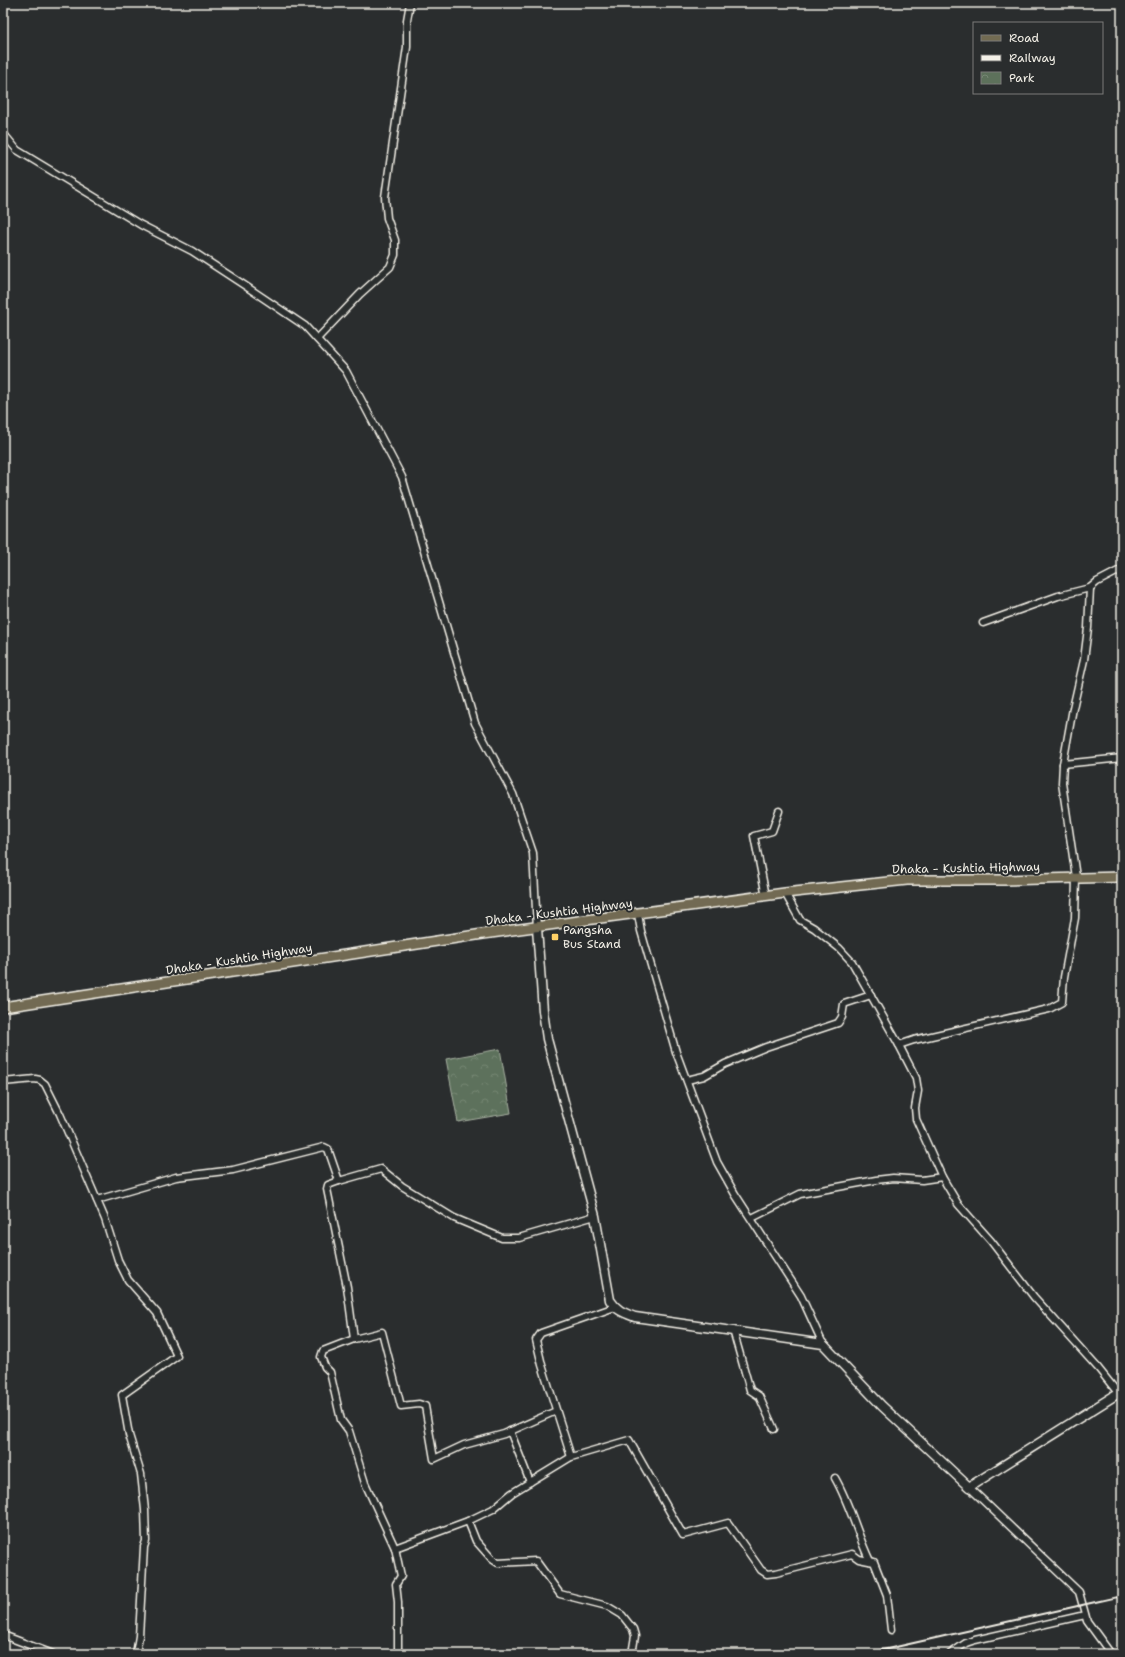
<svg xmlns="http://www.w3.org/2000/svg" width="1125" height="1657" viewBox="0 0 1125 1657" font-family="'Shantell Sans',sans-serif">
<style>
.park{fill:url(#park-crowns);stroke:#a8b1a2}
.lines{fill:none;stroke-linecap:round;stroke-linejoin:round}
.street-casing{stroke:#f4f1e8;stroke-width:9}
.secondary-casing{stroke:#f4f1e8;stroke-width:11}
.primary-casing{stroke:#f4f1e8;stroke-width:12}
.street{stroke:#2a2d2e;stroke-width:6}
.secondary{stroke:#2a2d2e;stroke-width:8}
.primary{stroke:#726b52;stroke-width:9}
.rail{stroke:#f4f1e8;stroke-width:2}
.poi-dot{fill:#ffd166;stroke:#2a2d2e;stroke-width:1.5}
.labels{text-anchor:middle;stroke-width:4;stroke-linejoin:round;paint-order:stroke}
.street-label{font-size:12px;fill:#f4f1e8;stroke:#2a2d2e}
.poi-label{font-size:12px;fill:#f4f1e8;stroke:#2a2d2e;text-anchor:start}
</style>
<defs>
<pattern id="park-crowns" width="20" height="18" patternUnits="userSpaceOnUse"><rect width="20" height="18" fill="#5d715b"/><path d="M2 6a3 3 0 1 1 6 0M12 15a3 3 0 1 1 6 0" fill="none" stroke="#758673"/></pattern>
</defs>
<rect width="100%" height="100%" fill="#2a2d2e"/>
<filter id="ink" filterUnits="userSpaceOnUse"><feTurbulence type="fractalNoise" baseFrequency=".025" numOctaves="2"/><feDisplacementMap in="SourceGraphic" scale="8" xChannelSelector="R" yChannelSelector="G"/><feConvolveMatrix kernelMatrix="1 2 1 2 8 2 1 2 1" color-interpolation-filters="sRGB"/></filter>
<g filter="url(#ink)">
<polygon class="park" points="500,1049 511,1113 458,1122 446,1059"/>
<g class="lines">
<g class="street-casing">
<g id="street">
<polyline points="3,133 17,150 141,225 192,251 244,285 305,326 346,371 402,477 475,723 513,794 533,853 537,928"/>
<polyline points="317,339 360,294 390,267 395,255 395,240 387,218 385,197 407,47 407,20 410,3"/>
<polyline points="983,623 1058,596 1090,588 1097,582 1122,569"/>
<polyline points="1063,764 1122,758"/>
<polyline points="785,893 800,920 814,928 839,948 852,962 899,1045 914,1040 1049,1009 1062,1002 1064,977 1075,918 1076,877 1062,783 1063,764 1073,708 1084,660 1088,628 1090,588"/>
<polyline points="766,896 754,836 772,831 779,811"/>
<polyline points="638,914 641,931 676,1052 717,1162 735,1194 801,1296 823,1344"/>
<polyline points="899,1045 916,1078 918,1091 915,1108 916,1119 942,1177 958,1204 991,1241 1034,1297 1098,1368 1118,1393"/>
<polyline points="687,1080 704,1076 725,1064 766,1047 838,1023 842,1017 844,1004 871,995"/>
<polyline points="3,1082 35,1079 40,1080 45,1084 60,1114 105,1219 118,1260 128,1280 157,1313 177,1356 122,1395 129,1435 141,1474 145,1510 146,1541 144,1547 139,1636 136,1654"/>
<polyline points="339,1181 328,1185 327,1189 347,1287 354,1339 323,1351 321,1357 325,1367 330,1372 341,1420 349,1431 365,1483 395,1548 401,1576 396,1584 398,1602 398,1654"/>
<polyline points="97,1200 176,1177 233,1170 324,1147 328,1149 339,1181 381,1169 402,1186 454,1218 502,1238 519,1238 595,1216"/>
<polyline points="752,1218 800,1194 876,1180 893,1178 922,1180 942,1177"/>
<polyline points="733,1330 750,1390 759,1396 774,1429"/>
<polyline points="354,1339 382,1332 401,1406 419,1404 425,1406 434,1459 464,1445 504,1434 556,1411"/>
<polyline points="510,1431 530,1482"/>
<polyline points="571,1457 542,1365 536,1340 541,1333 615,1307"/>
<path d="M835,1478C850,1504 857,1534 870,1561"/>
<polyline points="969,1487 1079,1592 1087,1621 1111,1654"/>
<polyline points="468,1521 476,1541 492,1559 498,1563 536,1561 560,1594 607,1606 622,1615 633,1629 635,1636 632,1654"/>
<polyline points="395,1548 468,1521 493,1509 512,1493 571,1457 629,1440 683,1535 728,1523 761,1570 767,1574 776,1573 852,1554 859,1559 874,1562 887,1595 891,1630"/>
<polyline points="3,1635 53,1654"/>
<polyline points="950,1654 966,1643 975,1640 1085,1615"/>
</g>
</g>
<g class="secondary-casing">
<path id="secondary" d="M537,928L543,1011L547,1039L595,1216L610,1300C617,1311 624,1313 635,1317L823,1344L882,1406L969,1487L1122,1391"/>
</g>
<g class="primary-casing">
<polyline id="primary" points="3,1007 483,934 785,893 907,880 1005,880 1122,877"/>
</g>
<use href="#street" class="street"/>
<use href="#secondary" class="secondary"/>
<use href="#primary" class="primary"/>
<polyline class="rail" points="865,1654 1122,1596"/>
</g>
</g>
<rect class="poi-dot" x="551" y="933" width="8" height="8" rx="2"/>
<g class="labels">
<g class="street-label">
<text transform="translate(966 868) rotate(-1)" y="4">Dhaka - Kushtia Highway</text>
<text transform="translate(559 912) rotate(-7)" y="4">Dhaka - Kushtia Highway</text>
<text transform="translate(239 959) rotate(-9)" y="4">Dhaka - Kushtia Highway</text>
</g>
<g class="poi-label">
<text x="563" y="934">Pangsha<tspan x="563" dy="14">Bus Stand</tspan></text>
</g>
</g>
<rect width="1125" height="1657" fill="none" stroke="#2a2d2e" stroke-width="16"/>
<rect x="8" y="8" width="1109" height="1641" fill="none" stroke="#f4f1e8" stroke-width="1.5" filter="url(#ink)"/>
<rect x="973" y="22" width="130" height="72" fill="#2a2d2e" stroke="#7b7b78"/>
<rect x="981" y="35" width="20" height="6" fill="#726b52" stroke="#7b7b78"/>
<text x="1009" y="42" font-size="12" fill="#f4f1e8">Road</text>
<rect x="981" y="55" width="20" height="6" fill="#f4f1e8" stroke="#7b7b78"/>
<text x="1009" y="62" font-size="12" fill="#f4f1e8">Railway</text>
<rect x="981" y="72" width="20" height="12" fill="url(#park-crowns)" stroke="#7b7b78"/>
<text x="1009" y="82" font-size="12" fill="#f4f1e8">Park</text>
</svg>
